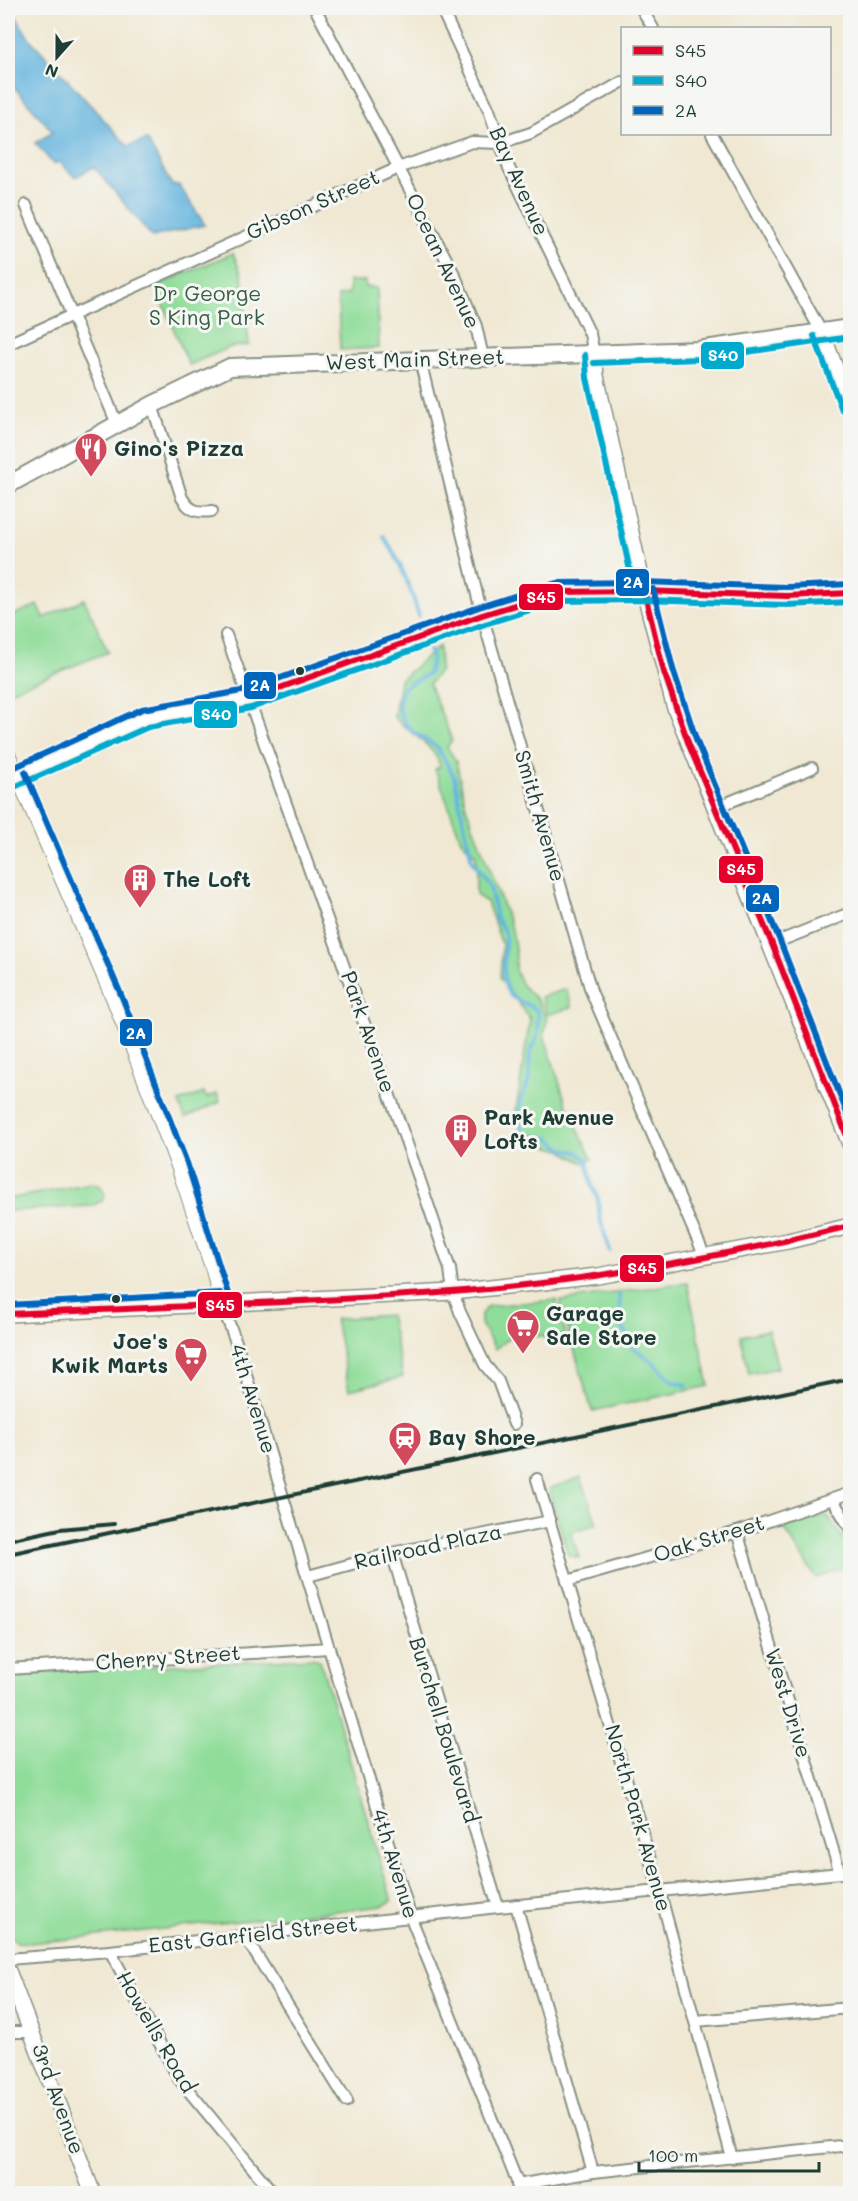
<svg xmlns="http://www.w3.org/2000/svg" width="858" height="2201" viewBox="0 0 858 2201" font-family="Mali,sans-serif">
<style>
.green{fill:#90dd9a;stroke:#588d67;stroke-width:1.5}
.water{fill:#63b4de;stroke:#417889;stroke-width:1.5}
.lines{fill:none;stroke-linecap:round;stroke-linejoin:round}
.stream{stroke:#63b4de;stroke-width:4}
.minor-casing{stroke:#889284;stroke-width:14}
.tertiary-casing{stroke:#889284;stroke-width:16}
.secondary-casing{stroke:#889284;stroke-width:18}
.primary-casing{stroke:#889284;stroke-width:20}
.minor{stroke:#fff;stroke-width:10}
.tertiary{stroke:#fff;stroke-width:14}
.secondary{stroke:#fff;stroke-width:15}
.primary{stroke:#fff;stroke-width:16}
.rail{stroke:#1f3d34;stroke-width:4}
.bus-1-casing{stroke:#f6f6f2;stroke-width:10}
.bus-2-casing{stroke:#f6f6f2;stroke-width:10}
.bus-3-casing{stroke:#f6f6f2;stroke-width:10}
.bus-1{stroke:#e4002b;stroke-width:6}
.bus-2{stroke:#00a9ce;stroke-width:6}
.bus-3{stroke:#0065bd;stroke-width:6}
.bus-dot{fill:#1f3d34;stroke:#f6f6f2;stroke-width:2}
.labels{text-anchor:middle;stroke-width:6;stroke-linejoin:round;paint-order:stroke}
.street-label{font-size:21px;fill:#1f3d34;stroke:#f6f6f2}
.park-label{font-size:21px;fill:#365d48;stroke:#f6f6f2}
.poi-label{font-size:21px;font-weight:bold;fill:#1f3d34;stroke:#f6f6f2;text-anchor:start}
.line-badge{stroke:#f6f6f2;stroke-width:2}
.badge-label{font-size:16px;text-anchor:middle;font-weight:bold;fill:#fff}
</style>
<rect width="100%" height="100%" fill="#f6f6f2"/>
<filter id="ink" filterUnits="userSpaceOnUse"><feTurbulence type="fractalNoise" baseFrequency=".0167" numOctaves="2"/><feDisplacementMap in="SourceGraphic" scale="12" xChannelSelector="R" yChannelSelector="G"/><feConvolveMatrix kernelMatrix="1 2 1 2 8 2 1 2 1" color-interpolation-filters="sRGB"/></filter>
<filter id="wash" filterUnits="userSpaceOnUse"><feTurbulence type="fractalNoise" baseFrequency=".008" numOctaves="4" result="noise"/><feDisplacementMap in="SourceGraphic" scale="24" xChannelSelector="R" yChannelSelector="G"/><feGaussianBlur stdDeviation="1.35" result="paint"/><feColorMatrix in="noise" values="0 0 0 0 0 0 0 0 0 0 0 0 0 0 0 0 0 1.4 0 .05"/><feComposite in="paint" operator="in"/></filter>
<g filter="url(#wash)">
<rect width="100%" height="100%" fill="#f0e8d3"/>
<g class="green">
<polygon points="233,253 242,275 249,345 231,347 189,365 155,286"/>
<polygon points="349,281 365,281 365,287 377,288 379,348 340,350 338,296 349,294"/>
<polygon points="84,599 108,652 8,692 8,617 38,605 44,618"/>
<path d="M439,646L440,670L429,684L452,740L447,747L456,761L466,807L512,930L516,954L515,970L522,985L538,1001L547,1020L544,1035L567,1106L592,1159L583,1163L561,1150L526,1140L516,1110L530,1019L500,978L502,945L487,902L476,895V855L461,840L435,769L440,767C437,746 407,732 394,717L400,680Z"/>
<polygon points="566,989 572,1007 547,1015 541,997"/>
<polygon points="204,1093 207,1098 217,1094 220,1102 185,1118 179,1102"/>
<polygon points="91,1183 101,1186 105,1195 102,1201 91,1206 8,1211 8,1199"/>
<polygon points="687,1282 709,1386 592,1411 560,1301"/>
<path d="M556,1300L566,1335L545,1339L543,1336C534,1337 519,1334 512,1337C506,1339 501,1345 495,1349L481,1324V1314L488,1306Z"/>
<polygon points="390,1315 403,1377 349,1390 335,1319"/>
<polygon points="768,1330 778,1368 749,1374 741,1336"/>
<polygon points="581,1477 597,1524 571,1532 579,1558 568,1555 549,1489"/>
<polygon points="827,1515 850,1549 850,1565 816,1578 783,1527"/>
<polygon points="312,1658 320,1660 392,1901 383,1906 31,1943 17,1942 8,1934 8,1678 56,1671"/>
</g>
<polygon class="water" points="8,8 11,8 29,38 128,146 147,140 172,185 179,185 205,225 152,237 94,167 75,177 59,162 53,164 35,143 53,132 8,80"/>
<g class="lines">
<g class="stream">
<path d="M384,537C399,558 412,591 419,616"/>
<path d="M429,650L432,658L428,674L404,687L399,700V711L405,723L412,731L437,747L454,776L472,861L490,886L496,919L505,932C507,948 497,986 513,997C521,1003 530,1004 538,1012V1034L530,1054L529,1080L520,1102L521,1129L527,1135L549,1138L563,1149L577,1152L587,1160L592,1185L598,1199L600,1219L610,1251"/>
<polyline points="619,1295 622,1328 627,1333 632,1347 654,1363 672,1381 687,1385"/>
</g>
</g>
</g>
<g filter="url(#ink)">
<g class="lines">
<g class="minor-casing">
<g id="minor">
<polyline points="315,8 455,276 476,326 483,357"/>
<polyline points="441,8 489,110 509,168 590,334 594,354"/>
<polyline points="641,8 653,28"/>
<polyline points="712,134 822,333"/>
<polyline points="26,205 117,424"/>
<polyline points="8,344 398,168 472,142 500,143 531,133 622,82"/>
<polyline points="420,360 482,615 591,991 705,1257"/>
<path d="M152,405L182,498C190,511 197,513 212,511"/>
<polyline points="226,635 417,1172 450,1269 453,1292 460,1312 485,1365 498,1381 514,1424"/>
<polyline points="715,808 812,768"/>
<polyline points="772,944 850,913"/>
<polyline points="835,1101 850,1097"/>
<polyline points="221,1302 236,1342 411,1918 522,2194"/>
<polyline points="537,1479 660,1893 732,2158"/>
<polyline points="833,1500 850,1528"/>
<polyline points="737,1532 840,1873"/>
<polyline points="392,1553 498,1907"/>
<polyline points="308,1576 392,1553 550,1521"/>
<polyline points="567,1581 737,1532 850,1493"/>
<polyline points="8,1669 329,1648"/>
<polyline points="516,1905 593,2172"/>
<polyline points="244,1935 347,2101"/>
<polyline points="110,1951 179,2079 274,2194"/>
<polyline points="8,1959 110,1951 498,1907 850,1872"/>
<polyline points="695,2021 850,2008"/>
<polyline points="8,2032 33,2032"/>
<polyline points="517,2185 593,2172 850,2145"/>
</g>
</g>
<g class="tertiary-casing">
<g id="tertiary">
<polyline points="8,754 114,1000 178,1166 213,1270 221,1302"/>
<polyline points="8,780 145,718 249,699 482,615 558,592 644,591 787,596 850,593"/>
</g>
</g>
<g class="secondary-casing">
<g id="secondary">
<polyline points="822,333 850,407"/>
<polyline points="594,354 596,376 644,591 674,705 850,1144"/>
<polyline points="8,1314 453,1292 598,1276 788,1241 850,1226"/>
<polyline points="8,1971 93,2194"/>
</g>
</g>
<g class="primary-casing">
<polyline id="primary" points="8,485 152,405 230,367 698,350 850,328"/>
</g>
<use href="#minor" class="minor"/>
<use href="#tertiary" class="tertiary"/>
<use href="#secondary" class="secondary"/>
<use href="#primary" class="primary"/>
<g class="rail">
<polyline points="8,1540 60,1529 114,1524"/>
<polyline points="8,1554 850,1379"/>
</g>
<g class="bus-1-casing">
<g id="bus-1">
<polyline points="644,591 664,672 689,745 772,944 850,1144"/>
<polyline points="249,699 482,615 558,592 644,591 787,596 850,593"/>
<path d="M8,1314C156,1307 304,1303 452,1292C586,1282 720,1257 850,1226"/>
</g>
</g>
<g class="bus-2-casing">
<g id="bus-2">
<polyline points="814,336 842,410"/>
<polyline points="585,355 587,378 635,593"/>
<polyline points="594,363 699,359 850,337"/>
<polyline points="12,788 148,727 251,708 485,624 559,601 644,600 787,605 850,602"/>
</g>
</g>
<g class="bus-3-casing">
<g id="bus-3">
<polyline points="653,589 673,669 697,742 780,941 850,1121"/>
<polyline points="13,768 142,709 247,690 479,607 556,583 644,582 787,587 850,584"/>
<polyline points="25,772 122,997 187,1163 230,1300"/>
<polyline points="8,1305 220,1293"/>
</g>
</g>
<use href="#bus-1" class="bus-1"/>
<use href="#bus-2" class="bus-2"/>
<use href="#bus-3" class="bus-3"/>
</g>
</g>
<defs>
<g id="restaurant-pin" transform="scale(1.725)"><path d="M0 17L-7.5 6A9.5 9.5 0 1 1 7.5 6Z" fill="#d1495b" stroke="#f6f6f2"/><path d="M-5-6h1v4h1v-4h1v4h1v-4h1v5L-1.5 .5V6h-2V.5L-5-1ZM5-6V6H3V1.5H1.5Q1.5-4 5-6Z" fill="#fff"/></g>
<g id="building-pin" transform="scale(1.725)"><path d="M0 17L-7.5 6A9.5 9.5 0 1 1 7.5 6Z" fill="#d1495b" stroke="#f6f6f2"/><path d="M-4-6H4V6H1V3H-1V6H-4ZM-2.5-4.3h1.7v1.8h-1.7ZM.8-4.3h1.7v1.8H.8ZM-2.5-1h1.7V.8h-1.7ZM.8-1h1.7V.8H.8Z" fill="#fff"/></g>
<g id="supermarket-pin" transform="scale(1.725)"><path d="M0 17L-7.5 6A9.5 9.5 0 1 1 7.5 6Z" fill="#d1495b" stroke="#f6f6f2"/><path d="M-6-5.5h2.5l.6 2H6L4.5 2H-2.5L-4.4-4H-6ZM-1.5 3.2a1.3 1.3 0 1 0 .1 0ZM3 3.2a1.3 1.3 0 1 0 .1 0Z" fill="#fff"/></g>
<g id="station-pin" transform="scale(1.725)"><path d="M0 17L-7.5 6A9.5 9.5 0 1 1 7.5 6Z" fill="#d1495b" stroke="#f6f6f2"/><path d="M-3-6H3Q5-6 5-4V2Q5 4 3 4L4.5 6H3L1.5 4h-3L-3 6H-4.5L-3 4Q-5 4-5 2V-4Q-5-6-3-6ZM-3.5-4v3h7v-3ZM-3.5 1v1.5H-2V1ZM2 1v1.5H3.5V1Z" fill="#fff"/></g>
</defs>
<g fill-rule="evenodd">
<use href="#restaurant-pin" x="91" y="449"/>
<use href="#building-pin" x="140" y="880"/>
<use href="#building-pin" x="461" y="1130"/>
<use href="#supermarket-pin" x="523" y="1326"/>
<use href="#supermarket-pin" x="191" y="1354"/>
<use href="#station-pin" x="405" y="1438"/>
</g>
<g class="bus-dot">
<circle cx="300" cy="671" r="5"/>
<circle cx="116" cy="1299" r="5"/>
</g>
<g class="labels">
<g class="street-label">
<text transform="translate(519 181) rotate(66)" y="7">Bay Avenue</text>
<text transform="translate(313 205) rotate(-24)" y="7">Gibson Street</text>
<text transform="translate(443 261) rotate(65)" y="7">Ocean Avenue</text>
<text transform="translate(415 360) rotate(-2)" y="7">West Main Street</text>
<text transform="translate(540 816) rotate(74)" y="7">Smith Avenue</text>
<text transform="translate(368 1032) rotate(71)" y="7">Park Avenue</text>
<text transform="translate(253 1399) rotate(73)" y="7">4th Avenue</text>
<text transform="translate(709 1539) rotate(-17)" y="7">Oak Street</text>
<text transform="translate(428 1547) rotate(-12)" y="7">Railroad Plaza</text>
<text transform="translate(168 1658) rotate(-4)" y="7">Cherry Street</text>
<text transform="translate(788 1703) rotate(73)" y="7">West Drive</text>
<text transform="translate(444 1730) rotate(73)" y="7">Burchell Boulevard</text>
<text transform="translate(638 1818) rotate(74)" y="7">North Park Avenue</text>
<text transform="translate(395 1864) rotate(73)" y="7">4th Avenue</text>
<text transform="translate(253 1935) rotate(-6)" y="7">East Garfield Street</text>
<text transform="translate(156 2032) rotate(60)" y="7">Howells Road</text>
<text transform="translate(58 2099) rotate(70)" y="7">3rd Avenue</text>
</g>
<g class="park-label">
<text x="207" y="301">Dr George<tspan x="207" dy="24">S King Park</tspan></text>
</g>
<g class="poi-label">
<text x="114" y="456">Gino's Pizza</text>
<text x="163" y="887">The Loft</text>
<text x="484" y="1125">Park Avenue<tspan x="484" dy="24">Lofts</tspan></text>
<text x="546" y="1321">Garage<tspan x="546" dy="24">Sale Store</tspan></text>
<text x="168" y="1349" text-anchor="end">Joe's<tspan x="168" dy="24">Kwik Marts</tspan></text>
<text x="428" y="1445">Bay Shore</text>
</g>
</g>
<g class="line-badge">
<rect x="700" y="341" width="45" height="29" rx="6" fill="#00a9ce"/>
<rect x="615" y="568" width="35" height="29" rx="6" fill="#0065bd"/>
<rect x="518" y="583" width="46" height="28" rx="6" fill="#e4002b"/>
<rect x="243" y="671" width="34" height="29" rx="6" fill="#0065bd"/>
<rect x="193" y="700" width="45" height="29" rx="6" fill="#00a9ce"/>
<rect x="718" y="855" width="46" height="29" rx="6" fill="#e4002b"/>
<rect x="745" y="884" width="35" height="29" rx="6" fill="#0065bd"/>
<rect x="119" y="1018" width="34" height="29" rx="6" fill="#0065bd"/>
<rect x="619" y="1254" width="46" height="29" rx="6" fill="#e4002b"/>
<rect x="197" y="1291" width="46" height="28" rx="6" fill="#e4002b"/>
</g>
<g class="badge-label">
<text x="723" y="361">S40</text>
<text x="633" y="588">2A</text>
<text x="541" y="603">S45</text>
<text x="260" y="691">2A</text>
<text x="216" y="720">S40</text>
<text x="741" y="875">S45</text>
<text x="762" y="904">2A</text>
<text x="136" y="1039">2A</text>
<text x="642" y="1274">S45</text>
<text x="220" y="1311">S45</text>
</g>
<rect width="858" height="2201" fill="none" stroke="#f6f6f2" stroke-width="30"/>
<rect x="621" y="27" width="210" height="108" fill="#f6f6f2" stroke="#a0aca6" stroke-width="1.5"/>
<rect x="633" y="46" width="30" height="9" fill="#e4002b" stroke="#a0aca6" stroke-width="1.5"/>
<text x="675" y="57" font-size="18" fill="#1f3d34">S45</text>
<rect x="633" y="76" width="30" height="9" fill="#00a9ce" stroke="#a0aca6" stroke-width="1.5"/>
<text x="675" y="87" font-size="18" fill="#1f3d34">S40</text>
<rect x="633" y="106" width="30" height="9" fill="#0065bd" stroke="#a0aca6" stroke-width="1.5"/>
<text x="675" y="117" font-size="18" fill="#1f3d34">2A</text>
<g transform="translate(57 57) rotate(201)" stroke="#f6f6f2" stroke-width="4.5" paint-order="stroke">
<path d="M0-4.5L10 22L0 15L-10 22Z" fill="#1f3d34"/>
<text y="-9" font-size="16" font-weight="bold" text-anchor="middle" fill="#1f3d34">N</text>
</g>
<path d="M639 2162v9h180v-9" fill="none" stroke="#1f3d34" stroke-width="3"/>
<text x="648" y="2162" font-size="18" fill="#1f3d34" stroke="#f6f6f2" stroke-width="4.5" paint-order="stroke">100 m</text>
</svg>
